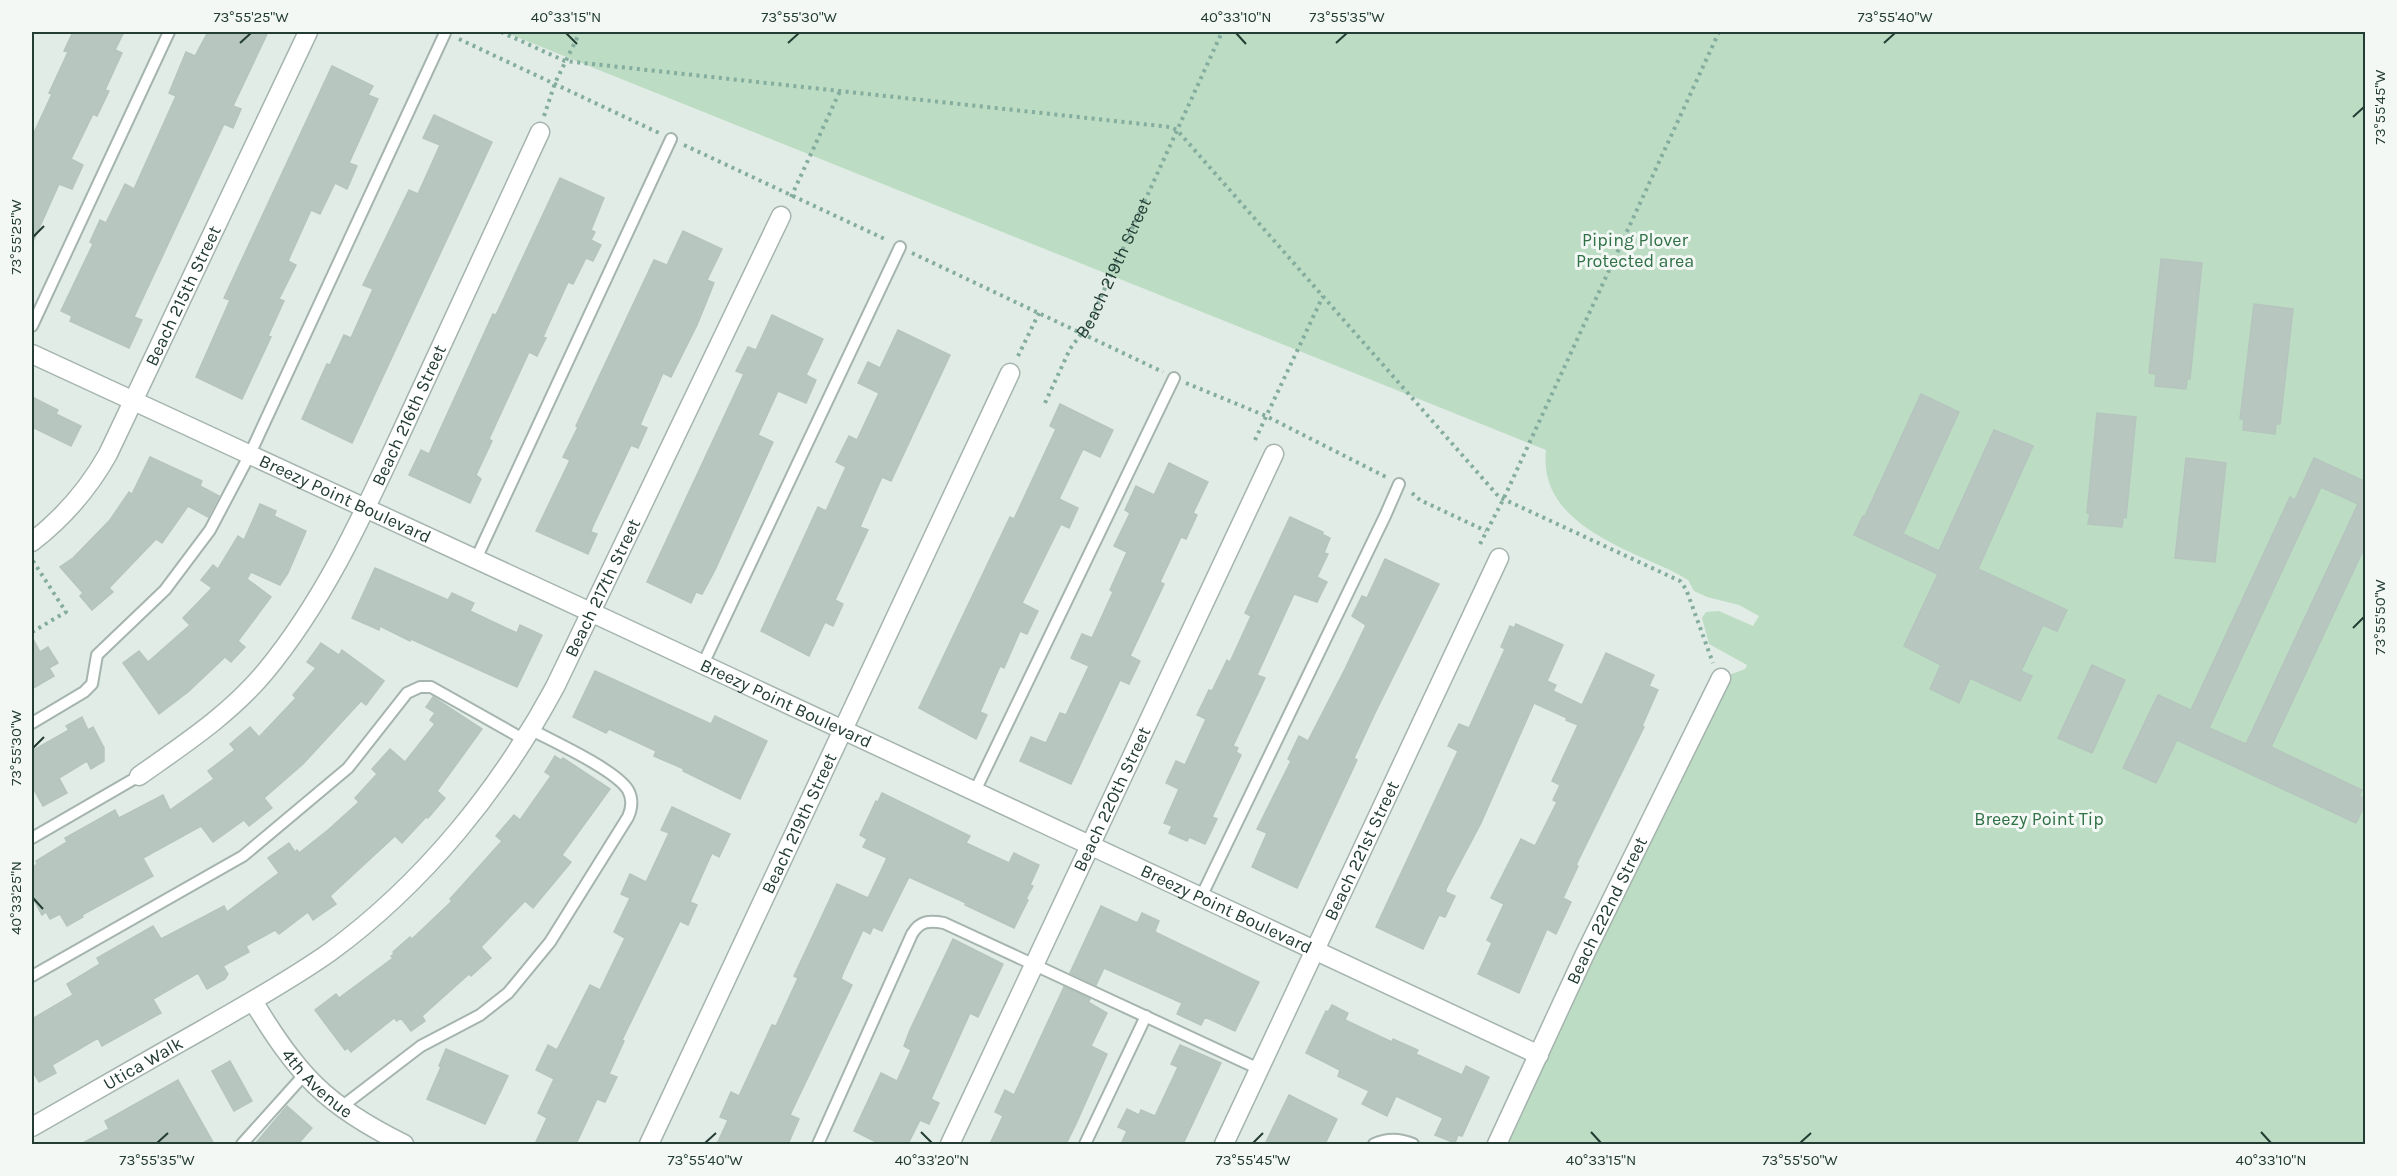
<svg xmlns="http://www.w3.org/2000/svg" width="2397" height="1176" viewBox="0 0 2397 1176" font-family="Karla,sans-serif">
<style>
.green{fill:#bcdcc3}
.building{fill:#b8c6c0;stroke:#b5c5be;stroke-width:1.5;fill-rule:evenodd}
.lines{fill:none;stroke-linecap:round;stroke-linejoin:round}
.service-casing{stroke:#a5b4ae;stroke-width:14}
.minor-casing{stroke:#a5b4ae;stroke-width:21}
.path{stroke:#84ad9f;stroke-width:4;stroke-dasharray:3 4.5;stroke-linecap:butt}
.service{stroke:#fff;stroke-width:10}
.minor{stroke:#fff;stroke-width:18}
.ticks{fill:none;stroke:#233c34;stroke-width:2}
.labels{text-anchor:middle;stroke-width:6;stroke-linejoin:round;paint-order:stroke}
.park-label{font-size:18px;fill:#2f7046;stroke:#f3f8f5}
.street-label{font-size:18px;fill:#233c34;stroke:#f3f8f5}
.neatline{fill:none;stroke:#233c34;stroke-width:2}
.ticks-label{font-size:15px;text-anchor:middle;fill:#233c34}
</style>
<rect width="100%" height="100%" fill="#e2ece7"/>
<path class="green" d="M504,32H2365V1144H1501L1721,678L1745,669L1747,665L1709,644L1702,618L1706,612L1719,611L1753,626L1759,616L1739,605L1707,597L1694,591L1688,580L1674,572C1622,547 1538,522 1546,450Z"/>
<g class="building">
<polygon points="73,32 124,32 115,50 122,53 105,90 109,91 97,116 93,114 71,159 83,165 72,189 59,184 32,244 32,137 52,94 49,93 68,52 64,51"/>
<polygon points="208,32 268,32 233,106 241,109 233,128 224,124 134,317 142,320 129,348 70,321 72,316 61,311 93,244 90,242 100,220 106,223 125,184 134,189 176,96 169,93 186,52 195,56"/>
<polygon points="332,66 373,86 368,95 378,99 349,163 357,166 347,189 335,183 320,214 311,210 288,261 296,265 279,299 284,301 268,336 271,337 242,399 196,377 230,300 224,298"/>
<polygon points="434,115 492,142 352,443 302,419 327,364 330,365 344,335 351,338 373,289 363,285 409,190 418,194 440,145 423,138"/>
<polygon points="560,178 604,198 591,230 595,232 591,240 601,245 593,261 586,258 573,284 568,282 543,337 546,338 537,356 529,352 489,439 492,441 476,475 481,479 470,503 409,475 421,450 429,454 493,314 496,315"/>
<polygon points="683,231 722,249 707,280 714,283 697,325 671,377 663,373 640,425 647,428 638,448 631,445 592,528 591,532 597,534 588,554 536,531 570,460 563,457 578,427 576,426 654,260 667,265"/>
<polygon points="2161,259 2202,263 2190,379 2187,379 2186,389 2155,386 2156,374 2149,373"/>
<polygon points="2254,304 2293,309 2280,424 2276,424 2275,434 2243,430 2244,420 2240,419"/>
<polygon points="772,315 823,339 806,375 816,380 806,403 778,391 758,435 773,442 715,570 702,594 696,592 691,603 647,582 744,374 736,371 748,347 756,350"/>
<polygon points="898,330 950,355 891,481 882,477 860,527 868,530 835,600 843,604 833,626 825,622 809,656 761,631 818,507 826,511 846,467 836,462 849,436 857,440 879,393 858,383 868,362 880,368"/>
<polygon points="1921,394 1959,412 1903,534 1939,551 1994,430 2033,446 1978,569 2067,610 2057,631 2043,625 2021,671 2032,676 2020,701 1970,678 1959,703 1930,689 1941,665 1904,646 1938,574 1854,535 1863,516 1865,516"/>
<polygon points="32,397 58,410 56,414 81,426 71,446 32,427"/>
<polygon points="1060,404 1113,430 1100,457 1083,449 1059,499 1078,508 1069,528 1061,524 1022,603 1038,611 1027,634 1020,631 1004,668 1000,666 980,712 987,715 976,739 919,708 1010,517 1014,519 1056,429 1050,426"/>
<polygon points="2097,413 2136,417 2126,518 2123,517 2122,527 2088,524 2090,513 2087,513"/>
<polygon points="150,457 202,481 200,486 219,496 208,517 188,506 162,543 156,539 109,588 113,592 92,610 80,596 83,593 60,567 73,558 110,520 129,492 132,494"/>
<polygon points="2186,458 2226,463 2215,562 2175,558"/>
<path d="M2314,458L2366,482V544L2271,747L2362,790L2359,796L2366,799V802L2356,823L2177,740L2156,783L2123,768L2158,695L2191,710L2290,497L2295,500ZM2321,487L2358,504L2246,744L2209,728Z"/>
<polygon points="1169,463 1208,482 1193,513 1197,515 1186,539 1181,537 1160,582 1164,584 1130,656 1140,661 1129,684 1120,680 1071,784 1020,761 1031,737 1046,743 1060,713 1066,715 1089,666 1071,658 1082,634 1092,638 1113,592 1110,590 1127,552 1114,546 1130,513 1125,510 1136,486 1154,495"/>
<polygon points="260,504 276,511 274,516 306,531 288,573 280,585 251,572 247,579 271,597 238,641 245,647 231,662 225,657 188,692 159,714 123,663 139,651 148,662 190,625 183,618 212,588 201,580 213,565 218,569 238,536 244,540"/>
<polygon points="1290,517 1323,532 1322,534 1330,538 1324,553 1328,554 1317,577 1327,582 1317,602 1294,594 1257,675 1265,678 1233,746 1238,748 1236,752 1241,755 1212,817 1217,819 1205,844 1189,837 1187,841 1169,833 1172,826 1164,823 1179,789 1166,783 1176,761 1185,765 1206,719 1197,715 1209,690 1212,691 1227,660 1230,662 1251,616 1245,613"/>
<polygon points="1385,559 1439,584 1375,713 1354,758 1357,760 1297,888 1252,867 1267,833 1257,829 1291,761 1288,759 1299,736 1308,741 1345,669 1366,625 1352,616 1362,596 1367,598"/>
<polygon points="375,568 448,600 452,593 474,603 470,611 517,633 520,625 542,635 517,687 411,639 410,641 380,626 379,630 352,618"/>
<polygon points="1516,624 1563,645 1547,681 1556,685 1553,691 1582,705 1606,653 1654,675 1649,686 1658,690 1642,726 1644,727 1576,865 1578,866 1563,898 1571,902 1556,934 1547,929 1519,993 1478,974 1492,943 1487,940 1504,904 1491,898 1521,839 1535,846 1557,802 1553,800 1560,785 1552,781 1578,725 1566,720 1567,718 1534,703 1481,823 1446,889 1446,892 1455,896 1445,917 1439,915 1423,949 1376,927 1458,751 1448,746 1459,724 1469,728 1505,649 1501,647 1510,626 1514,628"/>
<polygon points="32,637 40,652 48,647 58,663 49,668 54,676 32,689"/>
<polygon points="321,643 339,655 342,650 384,681 366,705 361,701 303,764 264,798 272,808 249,826 244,820 213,842 201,826 143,858 153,876 82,915 83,917 67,926 60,914 50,919 46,912 42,915 32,896 32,868 37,864 36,861 67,842 65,838 115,810 119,818 163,795 170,810 214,779 208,771 235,750 230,744 250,727 259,737 296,698 293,695 316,668 307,662"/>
<polygon points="2092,665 2125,680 2092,753 2058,738"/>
<polygon points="595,671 711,724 715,716 767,741 740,799 683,771 684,769 654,756 656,751 609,729 606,733 573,717"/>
<polygon points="433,697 482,729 437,791 445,798 428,818 426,817 402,843 395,836 330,896 336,904 313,920 308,912 279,934 275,930 246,946 249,952 223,966 228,974 225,979 207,989 198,973 153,999 161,1013 102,1046 98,1038 52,1065 56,1073 39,1082 32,1070 32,1019 73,995 67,984 100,964 97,958 153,926 161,939 224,906 227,912 279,873 268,858 289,843 295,852 297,850 299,853 328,830 359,802 355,798 377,774 372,769 390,749 405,762 435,724 430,720 435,713 426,707"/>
<polygon points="82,717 88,730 93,727 104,748 104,761 91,769 87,761 59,778 67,793 43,806 32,786 32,751 69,730 66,726"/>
<polygon points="555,756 561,760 563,758 610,789 562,855 571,862 533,908 525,901 481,947 491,958 471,976 469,974 422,1016 425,1021 411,1031 401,1018 397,1021 394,1018 351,1052 348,1048 345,1050 315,1010 336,994 339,998 393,958 391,956 394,954 393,952 410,937 412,939 452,901 450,899 502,841 496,836 514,815 520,820 551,776 545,772"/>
<polygon points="882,793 970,836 966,843 1009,863 1014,853 1039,865 1030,885 1033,886 1026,899 1028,900 1014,928 965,905 966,903 909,877 882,931 873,927 870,934 863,930 843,973 841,979 852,985 790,1115 799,1119 788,1144 717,1144 728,1120 720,1117 731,1092 739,1096 772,1025 776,1026 798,978 794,976 837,884 868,898 887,858 863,847 867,839 860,835 876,801 878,802"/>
<polygon points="672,807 730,834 719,857 712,853 690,902 697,905 688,925 680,921 622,1040 624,1041 609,1074 617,1077 605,1102 597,1099 576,1144 535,1144 547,1118 538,1113 554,1079 536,1070 548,1045 557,1050 590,985 600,990 625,938 614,932 630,898 621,894 630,874 646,882 669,833 661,830"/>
<polygon points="1101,906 1135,922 1138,922 1142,913 1159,921 1155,931 1157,933 1259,982 1235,1031 1205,1017 1201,1025 1177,1014 1182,1003 1104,968 1096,985 1070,973"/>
<polygon points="953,939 1003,964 978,1017 970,1013 947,1064 931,1099 939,1103 929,1124 920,1120 908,1144 880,1144 854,1131 881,1073 897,1081 911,1050 904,1046 910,1030"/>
<polygon points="1064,987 1090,999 1088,1002 1107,1013 1091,1046 1107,1054 1076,1124 1066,1144 990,1144 1003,1116 995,1112 1005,1090 1014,1095"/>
<polygon points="1332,1005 1348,1013 1345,1020 1392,1042 1393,1039 1418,1050 1416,1054 1462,1075 1466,1066 1489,1077 1462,1136 1458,1135 1455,1143 1435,1135 1443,1118 1396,1096 1387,1116 1362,1104 1369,1091 1338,1076 1340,1070 1306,1053 1326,1011 1328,1012"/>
<polygon points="1180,1045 1221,1063 1183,1144 1121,1144 1127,1131 1118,1127 1127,1109 1139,1115 1141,1110 1155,1116 1178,1067 1171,1064"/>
<polygon points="446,1049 508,1076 485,1124 427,1099 441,1067 439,1066"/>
<polygon points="230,1061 252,1101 234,1111 212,1071"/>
<polygon points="178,1080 214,1144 81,1144 109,1129 105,1121"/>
<polygon points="1289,1095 1337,1119 1325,1144 1265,1144"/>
<polygon points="287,1106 312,1128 298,1144 255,1144"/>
</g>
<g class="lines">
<g class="service-casing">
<g id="service">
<polyline points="32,326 169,32"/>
<polyline points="476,559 671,139"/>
<polyline points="703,664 900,247"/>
<polyline points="32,723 84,692 92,684 97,655 165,590 210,530 249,456 445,33"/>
<polyline points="975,791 1174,378"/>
<polyline points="32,838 139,776"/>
<polyline points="1201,897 1385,516 1399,484"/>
<polyline points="32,976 243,856 348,768 407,693 420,687 431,687 525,740"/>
<path d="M340,1108L421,1046L480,1015L508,993L550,942L628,817C632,808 633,799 628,790C616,770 554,742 532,730"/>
<polyline points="242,1144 304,1075"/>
<path d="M818,1144L912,934C920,921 929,920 944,923L1259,1069"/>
<polyline points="1085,1144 1146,1016"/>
<path d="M1374,1144C1387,1138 1399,1138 1413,1144"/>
</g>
</g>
<g class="minor-casing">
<g id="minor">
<path id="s2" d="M32,354L612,622L1539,1055"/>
<path id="s3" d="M32,542C63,518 89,488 108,454L308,32"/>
<path id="s4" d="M139,776C184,744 229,715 265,672C327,597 366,508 407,420C451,324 495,228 540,132"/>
<path id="s5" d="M253,1001C297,1074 326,1106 404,1144"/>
<path id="s6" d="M32,1127C88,1095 145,1062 202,1030C245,1005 289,981 330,952C424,883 500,789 555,687L781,216"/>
<path id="s7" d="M649,1144L1010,373"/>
<path id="s8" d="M950,1144L1274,454"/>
<path id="s9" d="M1224,1144L1499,558"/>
<path id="s10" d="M1497,1144L1584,956L1721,678"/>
</g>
</g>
<g class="path">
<polyline points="501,32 565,61 1170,127 1177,130 1499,497 1680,581 1686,589 1713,663"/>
<polyline points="459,39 659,133"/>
<polyline points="544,116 555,83 580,32"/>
<polyline points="684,145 887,240"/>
<polyline points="791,197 840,91"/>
<polyline points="912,253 1163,372"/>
<polyline points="1018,356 1039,313"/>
<polyline points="1186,383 1266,416 1388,478"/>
<path id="s1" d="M1045,403L1070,349L1089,323L1222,32"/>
<polyline points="1255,440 1323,296"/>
<polyline points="1412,493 1420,500 1486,531"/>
<polyline points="1480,544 1503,500 1719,32"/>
<polyline points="32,632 66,612 33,561"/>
</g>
<use href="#service" class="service"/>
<use href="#minor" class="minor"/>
</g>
<path class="ticks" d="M566,33L577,44M1236,33L1246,44M240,43L251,33M788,43L799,33M1336,43L1347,33M1884,43L1895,33M2353,117L2364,107M33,237L44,226M2353,628L2364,617M33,748L44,737M33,898L43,909M921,1132L932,1143M1591,1132L1601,1143M2261,1132L2271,1143M157,1143L168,1133M705,1143L716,1133M1253,1143L1263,1133M1800,1143L1811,1133"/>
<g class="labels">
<g class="park-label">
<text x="1635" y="246">Piping Plover<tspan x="1635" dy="21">Protected area</tspan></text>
<text x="2039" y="825">Breezy Point Tip</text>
</g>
<g class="street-label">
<text dy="6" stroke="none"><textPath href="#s1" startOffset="152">Beach 219th Street</textPath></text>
<text dy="6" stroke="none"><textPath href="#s3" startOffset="292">Beach 215th Street</textPath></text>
<text dy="6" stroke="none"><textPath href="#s4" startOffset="459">Beach 216th Street</textPath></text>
<text dy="6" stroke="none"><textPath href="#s2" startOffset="345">Breezy Point Boulevard</textPath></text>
<text dy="6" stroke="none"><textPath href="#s6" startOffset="806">Beach 217th Street</textPath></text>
<text dy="6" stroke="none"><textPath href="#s2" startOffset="831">Breezy Point Boulevard</textPath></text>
<text dy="6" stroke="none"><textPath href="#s8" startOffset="381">Beach 220th Street</textPath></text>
<text dy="6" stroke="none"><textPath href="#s7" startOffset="354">Beach 219th Street</textPath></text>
<text dy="6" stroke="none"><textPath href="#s9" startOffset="324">Beach 221st Street</textPath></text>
<text dy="6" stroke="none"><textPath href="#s2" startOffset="1317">Breezy Point Boulevard</textPath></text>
<text dy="6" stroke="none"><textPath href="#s10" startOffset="258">Beach 222nd Street</textPath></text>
<text dy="6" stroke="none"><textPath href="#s6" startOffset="128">Utica Walk</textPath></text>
<text dy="6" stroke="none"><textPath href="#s5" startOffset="105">4th Avenue</textPath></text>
</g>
</g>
<rect width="2397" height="1176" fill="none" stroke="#f3f8f5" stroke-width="66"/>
<rect x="33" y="33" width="2331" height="1110" class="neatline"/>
<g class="ticks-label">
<text x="251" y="22">73°55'25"W</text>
<text x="566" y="22">40°33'15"N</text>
<text x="799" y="22">73°55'30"W</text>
<text x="1236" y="22">40°33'10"N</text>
<text x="1347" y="22">73°55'35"W</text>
<text x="1895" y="22">73°55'40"W</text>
<text transform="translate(2380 107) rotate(-90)" y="5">73°55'45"W</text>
<text transform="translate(16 237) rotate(-90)" y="5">73°55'25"W</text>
<text transform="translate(2380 617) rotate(-90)" y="5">73°55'50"W</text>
<text transform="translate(16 748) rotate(-90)" y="5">73°55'30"W</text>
<text transform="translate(16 898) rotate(-90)" y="5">40°33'25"N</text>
<text x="157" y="1165">73°55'35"W</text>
<text x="705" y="1165">73°55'40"W</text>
<text x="932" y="1165">40°33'20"N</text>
<text x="1253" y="1165">73°55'45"W</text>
<text x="1601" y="1165">40°33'15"N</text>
<text x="1800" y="1165">73°55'50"W</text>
<text x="2271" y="1165">40°33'10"N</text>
</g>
</svg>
